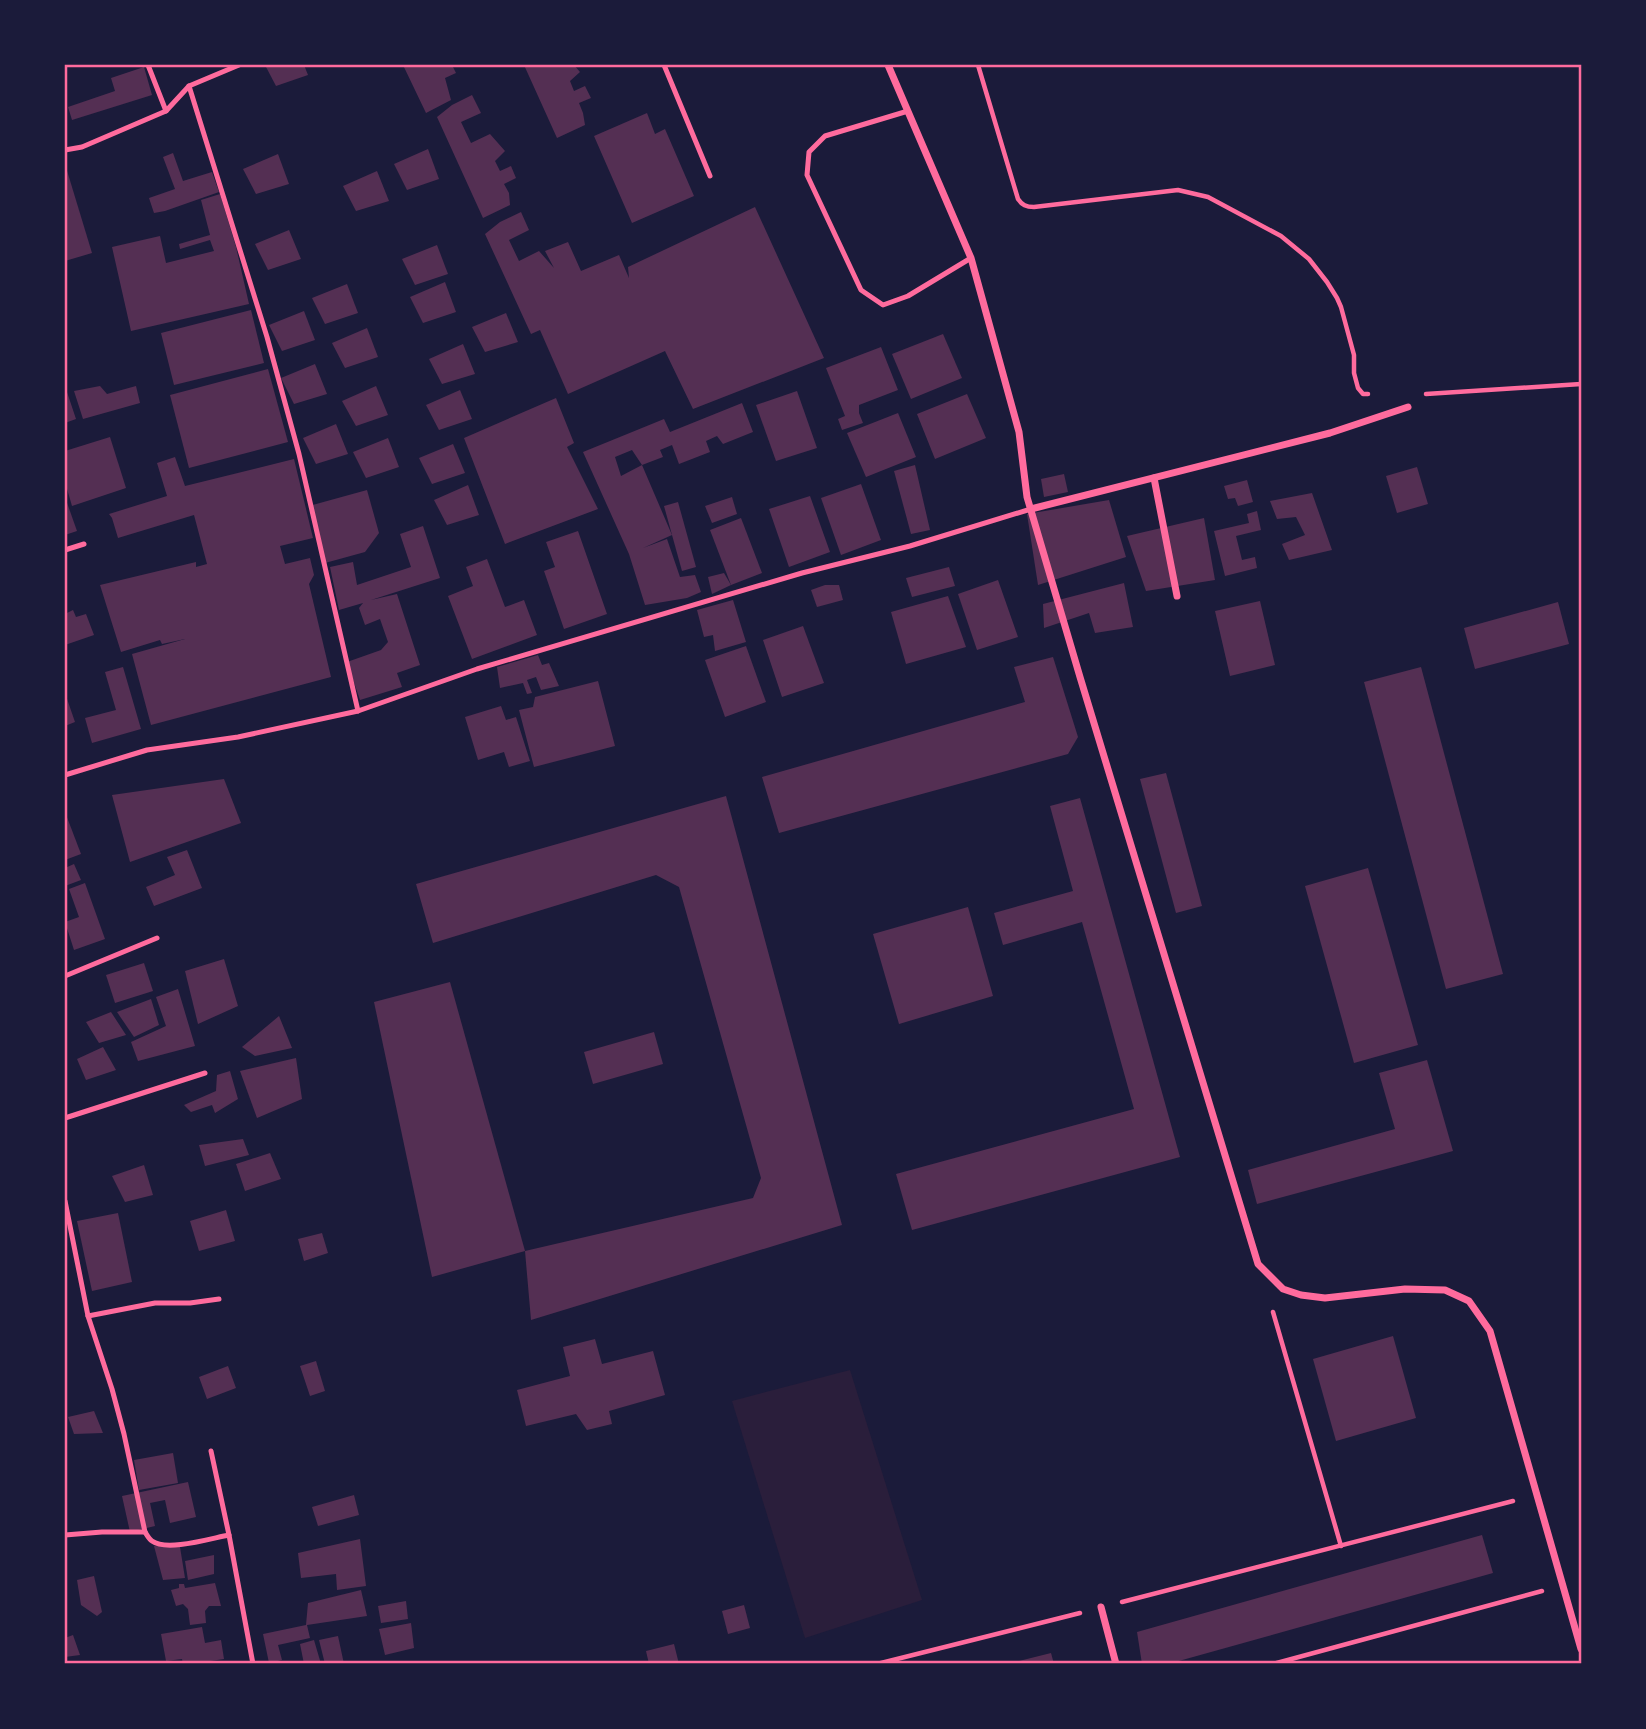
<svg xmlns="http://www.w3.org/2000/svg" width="1646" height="1729" viewBox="0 0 1646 1729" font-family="Mulish,sans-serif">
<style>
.green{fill:#2a1e3b}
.building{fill:#542f53}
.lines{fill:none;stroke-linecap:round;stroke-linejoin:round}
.path{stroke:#ff6b9d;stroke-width:4.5}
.service{stroke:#ff6b9d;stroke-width:5}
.minor{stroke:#ff6b9d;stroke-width:7}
.neatline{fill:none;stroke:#ff6b9d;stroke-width:2.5}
</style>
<rect width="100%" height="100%" fill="#1b1b3a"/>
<polygon class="green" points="850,1370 922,1600 805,1638 732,1401"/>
<g class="building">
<polygon points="265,65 304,65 308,75 276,86"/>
<polygon points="403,65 439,65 439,66 452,65 456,73 445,78 451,100 426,113"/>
<polygon points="524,65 574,65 580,72 570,81 574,91 585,86 591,98 579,103 583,113 585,125 557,138"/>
<polygon points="144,67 152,95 72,120 68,107 115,91 111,78"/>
<polygon points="472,95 481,113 461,122 471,143 490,134 505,151 495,161 500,171 511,166 516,178 504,184 509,193 510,205 483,218 437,117 452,105"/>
<polygon points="647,113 655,134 665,129 694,196 632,223 594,136"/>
<polygon points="428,149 439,179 407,190 394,164"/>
<polygon points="173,153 183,181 212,172 219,192 165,211 154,213 149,198 175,189 163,157"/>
<polygon points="278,154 289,184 256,194 243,169"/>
<polygon points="65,164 92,253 65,261"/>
<polygon points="377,171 389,201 356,211 343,186"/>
<polygon points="220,194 236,247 249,304 131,331 112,247 160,236 166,263 214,251 210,240 180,249 179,244 210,235 201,200"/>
<polygon points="755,207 824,358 693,409 665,351 568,394 540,330 531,334 485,234 500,222 521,212 529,230 509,240 519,261 539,251 554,268 545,251 568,242 581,271 619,255 629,278 628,267"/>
<polygon points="289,230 301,259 268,270 255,244"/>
<polygon points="437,245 448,274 415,285 402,259"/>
<polygon points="445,282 456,312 423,323 410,297"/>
<polygon points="347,284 358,313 325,324 312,298"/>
<polygon points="251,310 264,363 174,385 161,333"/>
<polygon points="304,311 315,340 282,351 269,325"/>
<polygon points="506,313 518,342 485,352 472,327"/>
<polygon points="367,328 378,357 345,368 332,343"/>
<polygon points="943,334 962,378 911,399 892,354"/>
<polygon points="463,344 475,374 442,384 429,359"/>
<polygon points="881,347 898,390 859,405 859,413 863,423 842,430 838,419 845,416 826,368"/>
<polygon points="315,364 327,394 294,404 281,378"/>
<polygon points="268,369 288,442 189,468 170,395"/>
<polygon points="65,386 76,419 65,423"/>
<polygon points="100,386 107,394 136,386 140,403 83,419 74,391"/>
<polygon points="376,386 388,415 356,426 342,401"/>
<polygon points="460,390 472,419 439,430 426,405"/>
<polygon points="797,391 817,448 776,461 756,405"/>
<polygon points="967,394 986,438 935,459 917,414"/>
<polygon points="556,398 574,443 567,447 598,509 505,544 464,438"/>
<polygon points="742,403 753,432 723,444 717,436 706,441 710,452 679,464 672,445 660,450 663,457 642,465 632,450 615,457 621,476 642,465 672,535 643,548 667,539 680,577 695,575 701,592 687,598 645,605 629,554 583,452 664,419 670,432"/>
<polygon points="898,413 916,457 866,477 847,433"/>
<polygon points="336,424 348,454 316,464 303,438"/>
<polygon points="110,437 126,488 72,506 65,482 65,451"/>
<polygon points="388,438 399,467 366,478 353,452"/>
<polygon points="453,444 465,473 432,484 419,458"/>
<polygon points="175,457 185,486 294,459 313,538 280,546 285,564 310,558 314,575 309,584 331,677 151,725 132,654 185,639 162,644 160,640 121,652 100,585 196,562 196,567 207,564 194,515 118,538 112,518 109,514 167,496 157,463"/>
<polygon points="915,465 930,530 911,534 894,471"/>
<polygon points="1417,467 1428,504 1397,513 1386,476"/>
<polygon points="1064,474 1068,492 1044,497 1041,479"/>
<polygon points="1247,480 1253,502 1238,506 1235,498 1228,499 1224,486"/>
<polygon points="861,484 881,540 841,555 821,498"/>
<polygon points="468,485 479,515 447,525 434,500"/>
<polygon points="367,490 379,533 365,552 325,563 309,506"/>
<polygon points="1312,493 1332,550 1289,560 1282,544 1305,535 1296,517 1277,519 1270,501"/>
<polygon points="810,496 830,552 789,567 769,509"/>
<polygon points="65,497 77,531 65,535"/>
<polygon points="732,497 737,514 712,523 705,506"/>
<polygon points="1109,500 1126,557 1038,585 1027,514"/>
<polygon points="678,502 696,567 682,571 664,506"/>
<polygon points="1257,511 1261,530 1236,536 1242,560 1255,557 1257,568 1225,576 1214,531 1249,523 1247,514"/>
<polygon points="741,518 762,573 731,585 710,530"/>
<polygon points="1204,518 1215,580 1146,591 1127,536"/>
<polygon points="423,526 440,578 371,600 397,594 420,665 397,673 402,687 360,700 347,662 381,650 388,642 380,619 365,625 359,608 363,603 339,610 330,567 353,562 357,585 411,567 400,534"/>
<polygon points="578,531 607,614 564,629 544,571 555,567 546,542"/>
<polygon points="487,559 505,607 524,600 537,635 472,659 448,596 473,586 466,567"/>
<polygon points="949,567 955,586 912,597 906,578"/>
<polygon points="724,573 731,585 712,594 708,577"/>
<polygon points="998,580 1018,637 977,650 958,594"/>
<polygon points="1124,583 1133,627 1095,633 1089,613 1044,628 1043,604"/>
<polygon points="825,585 839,585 843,600 817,607 811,590"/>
<polygon points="948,596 966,647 906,664 891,612"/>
<polygon points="733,600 746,642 715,651 713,635 704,637 697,610"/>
<polygon points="1260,601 1275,665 1230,676 1215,611"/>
<polygon points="1558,602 1569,644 1475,669 1464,628"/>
<polygon points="73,610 76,617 86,614 94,635 65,645 65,614"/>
<polygon points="803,626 824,683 782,697 763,640"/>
<polygon points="746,646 766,702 725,717 705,660"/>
<polygon points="538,655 542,665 549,663 559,686 541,690 536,677 527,680 532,693 527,694 523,683 500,688 497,667"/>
<polygon points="1053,657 1078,737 1068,754 779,833 762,777 1025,702 1014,667"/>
<polygon points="123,667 141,729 92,743 85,718 116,710 105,672"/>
<polygon points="1421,667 1503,974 1446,989 1364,682"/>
<polygon points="598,681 615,746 534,767 519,710 533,707 535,697"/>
<polygon points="65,693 75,722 65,726"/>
<polygon points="501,706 506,720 516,717 530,761 509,767 504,752 478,760 465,717"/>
<polygon points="1166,773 1202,906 1176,913 1140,779"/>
<polygon points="224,779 241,823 130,862 112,795"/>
<polygon points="726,796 842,1225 531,1320 525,1251 753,1198 761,1178 679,887 656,875 433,943 416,884"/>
<polygon points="1080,798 1180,1157 912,1230 896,1174 1134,1109 1082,922 1003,945 994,913 1073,891 1050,806"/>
<polygon points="65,812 81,854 65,860"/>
<polygon points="187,850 202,888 154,906 146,887 175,875 167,857"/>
<polygon points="74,864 81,880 65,886 65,868"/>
<polygon points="1368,868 1418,1045 1354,1063 1305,886"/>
<polygon points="85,883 105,939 74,950 65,922 79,917 69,889"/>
<polygon points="968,907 993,996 899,1024 873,934"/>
<polygon points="224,959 238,1006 198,1024 185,971"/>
<polygon points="144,963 153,991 115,1003 106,975"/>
<polygon points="450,982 525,1251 432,1277 374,1002"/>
<polygon points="178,989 195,1046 138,1061 131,1042 166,1026 156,997"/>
<polygon points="151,999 159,1025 134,1037 117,1012"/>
<polygon points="111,1012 126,1035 99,1043 86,1022"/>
<polygon points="279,1016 292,1048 255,1056 242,1047"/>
<polygon points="654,1032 663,1064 593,1084 584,1052"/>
<polygon points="103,1047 116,1070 86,1080 77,1059"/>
<polygon points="296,1058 302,1099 257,1118 240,1071"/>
<polygon points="1427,1060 1453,1151 1257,1204 1248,1170 1395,1129 1379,1073"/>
<polygon points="230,1071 238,1099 215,1113 212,1105 191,1112 184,1105 216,1091 217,1075"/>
<polygon points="243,1139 249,1155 205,1166 199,1145"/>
<polygon points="270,1153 281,1179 245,1191 236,1164"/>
<polygon points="144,1165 153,1195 125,1202 112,1176"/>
<polygon points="226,1210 235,1241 199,1251 190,1221"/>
<polygon points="118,1213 132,1282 92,1291 77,1221"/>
<polygon points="322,1233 328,1253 304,1261 298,1239"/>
<polygon points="1393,1336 1416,1418 1336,1441 1313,1359"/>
<polygon points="595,1339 602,1364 653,1351 665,1395 609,1411 612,1424 587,1430 576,1414 526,1426 517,1390 570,1376 563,1347"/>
<polygon points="316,1361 325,1391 310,1396 300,1366"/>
<polygon points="228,1366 236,1388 207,1399 199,1377"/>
<polygon points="94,1411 103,1433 74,1434 68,1417"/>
<polygon points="173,1453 178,1483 139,1490 134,1460"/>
<polygon points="188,1482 196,1517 170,1523 165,1500 150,1503 155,1526 130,1532 122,1496"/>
<polygon points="354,1495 359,1515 318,1526 312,1507"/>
<polygon points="1482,1535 1493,1573 1168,1664 1142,1664 1137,1632"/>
<polygon points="360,1539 366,1586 337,1590 336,1574 301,1578 298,1553"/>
<polygon points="154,1546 180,1547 185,1578 163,1580"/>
<polygon points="214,1555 214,1574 188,1580 185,1561"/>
<polygon points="94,1576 102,1612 97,1616 81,1605 77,1580"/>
<polygon points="215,1583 221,1606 209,1606 205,1611 206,1623 190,1625 188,1609 183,1604 176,1606 171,1590 179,1588 179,1584 184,1584 185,1588"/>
<polygon points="361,1590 367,1616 307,1625 310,1638 278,1645 282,1660 269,1663 263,1634 306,1625 308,1603"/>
<polygon points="406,1601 408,1619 381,1623 378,1606"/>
<polygon points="744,1605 750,1628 728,1634 722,1611"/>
<polygon points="411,1623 414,1648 385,1655 379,1629"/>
<polygon points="202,1627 205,1643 221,1640 224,1659 190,1664 183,1664 182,1659 166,1661 161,1634"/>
<polygon points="73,1635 80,1655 65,1657 65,1638"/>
<polygon points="338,1636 344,1664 325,1664 319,1640"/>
<polygon points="314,1640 321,1664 304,1664 300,1644"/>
<polygon points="674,1644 679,1664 649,1664 646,1651"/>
<polygon points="1051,1653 1054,1664 1011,1664 1011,1663"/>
</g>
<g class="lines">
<g class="path">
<path d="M978,65L1018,199C1022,205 1026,207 1034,207L1178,190L1208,197L1281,236L1309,259L1327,282L1337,298L1341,307L1354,355V373L1358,388L1363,394H1368"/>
<polyline points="1426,394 1581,384"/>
<polyline points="1273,1312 1341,1546"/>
<polyline points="1122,1602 1513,1501"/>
<polyline points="877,1664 1080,1613"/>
<polyline points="1273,1664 1542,1591"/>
</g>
<g class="service">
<polyline points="148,65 166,111"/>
<polyline points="664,65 710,176"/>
<polyline points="189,86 267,337 299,454 358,711"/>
<polyline points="908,111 825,136 809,152 807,175 861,290 883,305 908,296 971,258"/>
<polyline points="65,150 82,147 166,111 189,86 239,65"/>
<polyline points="65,550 84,544"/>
<polyline points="65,775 147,750 238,737 358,711 477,669 802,573 910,546 1031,509"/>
<polyline points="65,976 157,938"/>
<polyline points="65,1118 205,1073"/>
<path d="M65,1201L88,1316L112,1389L124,1434L145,1532C147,1535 149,1539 152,1541C167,1552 212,1538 229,1535"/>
<polyline points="88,1316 155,1303 190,1303 219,1299"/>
<polyline points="211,1451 229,1535 253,1664"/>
<polyline points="65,1535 102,1532 145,1532"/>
</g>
<g class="minor">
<polyline points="888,65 971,258 1019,432 1027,497 1080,677 1258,1264 1283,1289 1301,1295 1325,1298 1405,1289 1445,1290 1469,1301 1490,1331 1581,1649"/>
<polyline points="1154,478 1177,596"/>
<polyline points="1031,509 1330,433 1408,407"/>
<polyline points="1101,1607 1116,1664"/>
</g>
</g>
<rect width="1646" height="1729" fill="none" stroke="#1b1b3a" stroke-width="133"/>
<rect x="66" y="66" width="1514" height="1596" class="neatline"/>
</svg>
